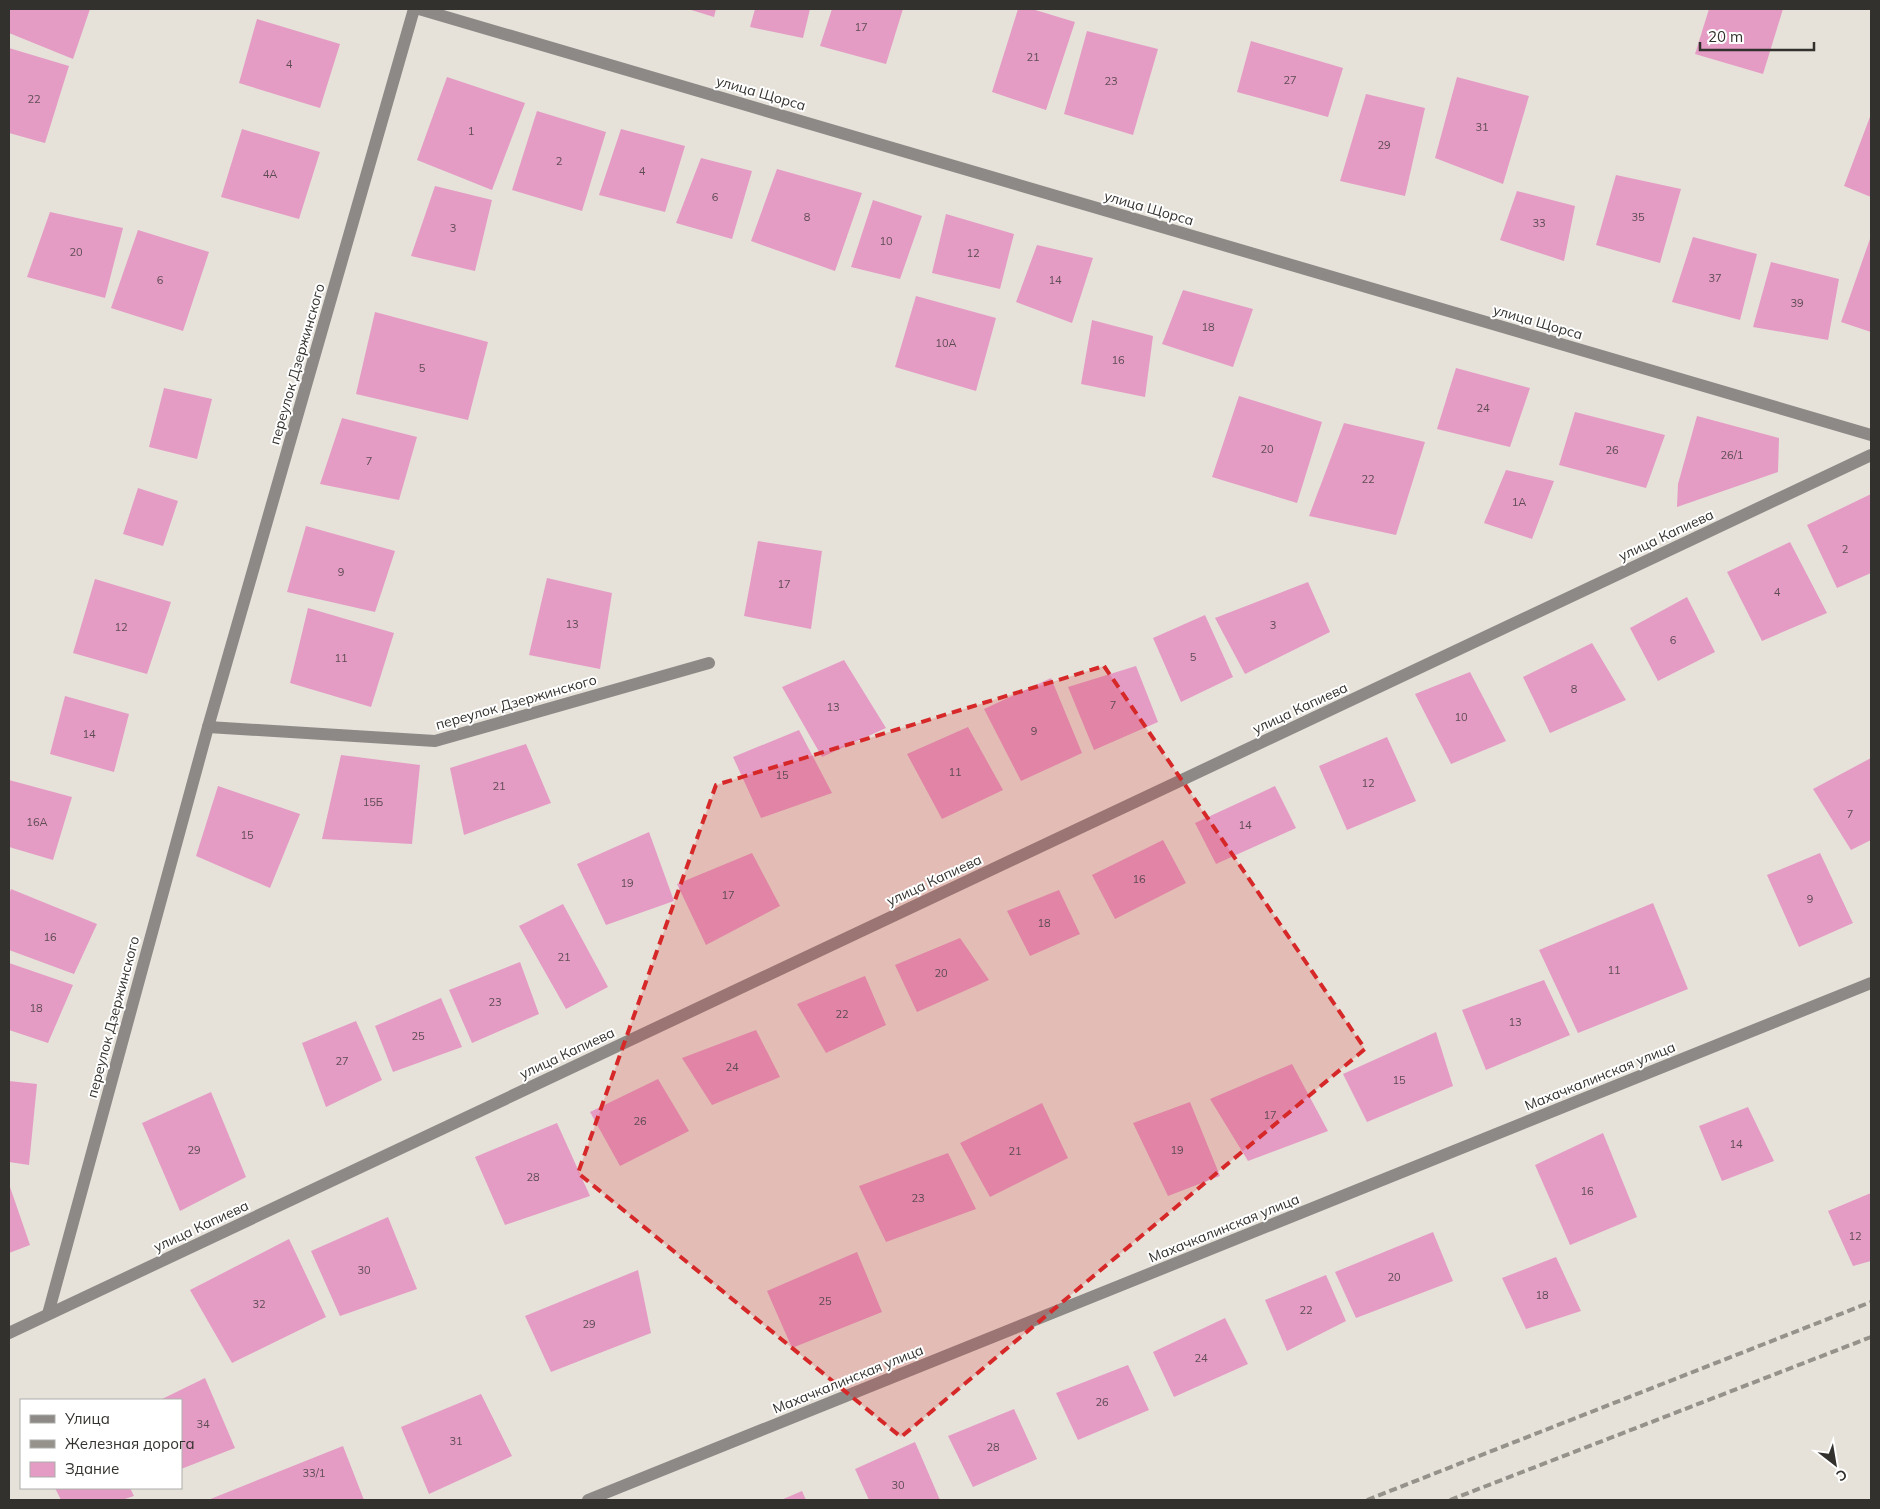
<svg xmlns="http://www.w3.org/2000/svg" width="1880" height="1509" viewBox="0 0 1880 1509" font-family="Mulish,sans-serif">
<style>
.building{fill:#e49cc5}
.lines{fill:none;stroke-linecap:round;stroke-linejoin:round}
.minor{stroke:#8d8986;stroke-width:12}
.rail{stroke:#95928b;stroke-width:4;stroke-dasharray:8 4;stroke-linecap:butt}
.marked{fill:#d62828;fill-opacity:0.2;stroke:#d62828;stroke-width:4;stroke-dasharray:10 6;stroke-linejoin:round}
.labels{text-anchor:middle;stroke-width:4;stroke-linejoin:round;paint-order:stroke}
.number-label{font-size:11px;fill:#5f4c53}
.street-label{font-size:14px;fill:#33312d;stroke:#fff}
</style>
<rect width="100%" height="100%" fill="#e6e2d9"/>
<g class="building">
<polygon points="9,9 90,9 73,59 9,33"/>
<polygon points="688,9 716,9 714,17"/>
<polygon points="755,9 810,9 803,38 750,27"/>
<polygon points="832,9 903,9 886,64 820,46"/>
<polygon points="1018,9 1032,9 1075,22 1046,110 992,92"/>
<polygon points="1709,9 1783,9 1763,74 1695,54"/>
<polygon points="257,19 340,44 320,108 239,83"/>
<polygon points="1087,31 1158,49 1133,135 1064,114"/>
<polygon points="1251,41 1343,68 1328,117 1237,92"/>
<polygon points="9,48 69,66 45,143 9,133"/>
<polygon points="447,77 525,103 492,190 417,160"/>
<polygon points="1457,77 1529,96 1503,184 1435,158"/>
<polygon points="1366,94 1425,108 1405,196 1340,181"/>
<polygon points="537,111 606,132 582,211 512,190"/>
<polygon points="1871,114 1871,197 1844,186"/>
<polygon points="242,129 320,152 299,219 221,197"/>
<polygon points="621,129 685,146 665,212 599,195"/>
<polygon points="701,158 752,171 732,239 676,223"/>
<polygon points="777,169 862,193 835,271 751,241"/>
<polygon points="1616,175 1681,189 1660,263 1596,245"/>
<polygon points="435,186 492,200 475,271 411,256"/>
<polygon points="1517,191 1575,206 1564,261 1500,240"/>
<polygon points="873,200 922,216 900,279 851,267"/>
<polygon points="50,212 123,228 105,298 27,277"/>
<polygon points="946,214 1014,234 1000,289 932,273"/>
<polygon points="138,230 209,252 183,331 111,308"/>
<polygon points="1871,236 1871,332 1841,322"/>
<polygon points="1693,237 1757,254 1740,320 1672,302"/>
<polygon points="1037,245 1093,258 1072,323 1016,302"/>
<polygon points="1771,262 1839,279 1828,340 1753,327"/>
<polygon points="1183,290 1253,309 1233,367 1162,344"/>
<polygon points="916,296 996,318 976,391 895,367"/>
<polygon points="375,312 488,342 468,420 356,394"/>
<polygon points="1092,320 1153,336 1145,397 1081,384"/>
<polygon points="1456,368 1530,388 1510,447 1437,429"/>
<polygon points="164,388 212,399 197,459 149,447"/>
<polygon points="1239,396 1322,422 1297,503 1212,477"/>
<polygon points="1575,412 1665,435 1646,488 1559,465"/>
<polygon points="1697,416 1779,438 1778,472 1677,507 1678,484"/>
<polygon points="342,418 417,437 399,500 320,484"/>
<polygon points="1344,423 1425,442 1396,535 1309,516"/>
<polygon points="1506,470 1554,481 1532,539 1484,523"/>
<polygon points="138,488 178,501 163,546 123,534"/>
<polygon points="1871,494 1871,573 1837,588 1807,525"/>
<polygon points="306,526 395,551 375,612 287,592"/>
<polygon points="758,541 822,551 811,629 744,616"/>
<polygon points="1790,542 1827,613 1762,641 1727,572"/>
<polygon points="547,578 612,593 600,669 529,655"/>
<polygon points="95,579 171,602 147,674 73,653"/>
<polygon points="1308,582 1330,632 1245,674 1215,618"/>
<polygon points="1687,597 1715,652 1658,681 1630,628"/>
<polygon points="308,608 394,633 371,707 290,683"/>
<polygon points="1205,615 1233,677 1181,702 1153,638"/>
<polygon points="1592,643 1626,700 1550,733 1523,677"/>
<polygon points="844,660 886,728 822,757 782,687"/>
<polygon points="1136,666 1158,722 1094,750 1068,687"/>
<polygon points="1470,672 1506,741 1451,764 1415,694"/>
<polygon points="1051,678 1082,753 1021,781 984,709"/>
<polygon points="65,696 129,714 114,772 50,754"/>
<polygon points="968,727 1003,790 942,819 907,754"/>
<polygon points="799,730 832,793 761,818 733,757"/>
<polygon points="1387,737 1416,801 1347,830 1319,766"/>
<polygon points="526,744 551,803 464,835 450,768"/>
<polygon points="341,755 420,765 412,844 322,839"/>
<polygon points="1871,758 1871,840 1851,850 1813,789"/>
<polygon points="9,780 72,797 53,860 9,847"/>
<polygon points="218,786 300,814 270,888 196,856"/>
<polygon points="1275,786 1296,828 1216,864 1195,823"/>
<polygon points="649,832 674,901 606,925 577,864"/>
<polygon points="1163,840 1186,883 1115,919 1092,875"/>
<polygon points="752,853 780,906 706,945 677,884"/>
<polygon points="1820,853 1853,923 1799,947 1767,875"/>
<polygon points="11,889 97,924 74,974 9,950 9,894"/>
<polygon points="1059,890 1080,934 1030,956 1007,911"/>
<polygon points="1653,903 1688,989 1578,1033 1539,950"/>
<polygon points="563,904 608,987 566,1009 519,926"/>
<polygon points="960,938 989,980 917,1012 895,965"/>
<polygon points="520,962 539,1014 472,1043 449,990"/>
<polygon points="9,963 73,985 48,1043 9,1030"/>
<polygon points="865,976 886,1025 826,1053 797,1004"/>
<polygon points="1544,980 1570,1035 1486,1070 1462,1010"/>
<polygon points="441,998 462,1047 393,1072 375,1026"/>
<polygon points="356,1021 382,1080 326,1107 302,1043"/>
<polygon points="756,1030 780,1077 712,1105 682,1058"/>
<polygon points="1436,1032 1453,1086 1367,1122 1343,1074"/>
<polygon points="1292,1064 1328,1131 1248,1161 1210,1099"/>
<polygon points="658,1079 689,1131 620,1166 590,1112"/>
<polygon points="9,1081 37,1084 29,1165 9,1162"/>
<polygon points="211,1092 246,1177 180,1211 142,1123"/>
<polygon points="1190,1102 1220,1176 1168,1196 1133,1123"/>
<polygon points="1042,1103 1068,1158 990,1197 960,1143"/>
<polygon points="1748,1107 1774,1161 1722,1181 1699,1126"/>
<polygon points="557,1123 590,1196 505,1225 475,1157"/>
<polygon points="1603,1133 1637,1217 1570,1245 1535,1165"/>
<polygon points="948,1153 976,1209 886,1242 859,1186"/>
<polygon points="10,1187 30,1245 9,1253 9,1188"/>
<polygon points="1871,1193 1871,1261 1853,1266 1828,1211"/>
<polygon points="388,1217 417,1289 340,1316 311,1251"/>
<polygon points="1433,1232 1453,1281 1356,1318 1335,1272"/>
<polygon points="289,1239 326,1317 232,1363 190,1290"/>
<polygon points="857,1252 882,1312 792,1348 767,1291"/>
<polygon points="1556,1257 1581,1311 1526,1329 1502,1278"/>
<polygon points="638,1270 651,1333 551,1372 525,1316"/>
<polygon points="1326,1275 1346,1321 1287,1351 1265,1300"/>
<polygon points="1225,1318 1248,1364 1174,1397 1153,1352"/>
<polygon points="1128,1365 1149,1410 1078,1440 1056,1393"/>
<polygon points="205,1378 235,1448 181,1469 181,1400 160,1400"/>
<polygon points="481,1394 512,1456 429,1494 401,1427"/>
<polygon points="1014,1409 1037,1459 973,1487 948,1436"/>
<polygon points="915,1442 940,1500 869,1500 855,1469"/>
<polygon points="343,1446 364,1500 208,1500"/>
<polygon points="55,1488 130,1488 134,1496 122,1500 61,1500"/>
<polygon points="802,1491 806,1500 781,1500"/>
</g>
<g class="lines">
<g class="minor">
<polyline points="419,9 1871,435"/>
<polyline points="208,727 435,741 709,663"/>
<polyline points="48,1314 208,727 414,9"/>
<polyline points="9,1333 1871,455"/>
<polyline points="588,1500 1871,983"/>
</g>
<g class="rail">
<polyline points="1367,1500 1871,1302"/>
<polyline points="1450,1500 1871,1337"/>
</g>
</g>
<path class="marked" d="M1104,666L1365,1049L901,1437L578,1173L716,785Z"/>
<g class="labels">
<g class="number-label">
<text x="861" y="31">17</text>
<text x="1033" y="61">21</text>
<text x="289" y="68">4</text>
<text x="1290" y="84">27</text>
<text x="1111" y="85">23</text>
<text x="34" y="103">22</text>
<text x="1482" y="131">31</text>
<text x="471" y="135">1</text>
<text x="1384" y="149">29</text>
<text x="559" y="165">2</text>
<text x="642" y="175">4</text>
<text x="270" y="178">4А</text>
<text x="715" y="201">6</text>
<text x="807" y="221">8</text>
<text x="1638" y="221">35</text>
<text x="1539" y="227">33</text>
<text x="453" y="232">3</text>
<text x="886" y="245">10</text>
<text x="76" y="256">20</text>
<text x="973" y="257">12</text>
<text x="1715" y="282">37</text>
<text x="160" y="284">6</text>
<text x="1055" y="284">14</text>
<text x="1797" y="307">39</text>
<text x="1208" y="331">18</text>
<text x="946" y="347">10А</text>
<text x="1118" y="364">16</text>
<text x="422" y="372">5</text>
<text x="1483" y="412">24</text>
<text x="1267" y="453">20</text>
<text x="1612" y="454">26</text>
<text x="1732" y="459">26/1</text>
<text x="369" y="465">7</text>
<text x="1368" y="483">22</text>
<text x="1519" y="506">1А</text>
<text x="1845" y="553">2</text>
<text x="341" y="576">9</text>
<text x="784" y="588">17</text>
<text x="1777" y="596">4</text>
<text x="572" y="628">13</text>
<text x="1273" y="629">3</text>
<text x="121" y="631">12</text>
<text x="1673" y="644">6</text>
<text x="1193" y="661">5</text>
<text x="341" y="662">11</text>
<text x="1574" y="693">8</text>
<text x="1113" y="709">7</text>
<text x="833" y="711">13</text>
<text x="1461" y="721">10</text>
<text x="1034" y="735">9</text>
<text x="89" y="738">14</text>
<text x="955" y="776">11</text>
<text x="782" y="779">15</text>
<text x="1368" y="787">12</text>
<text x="499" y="790">21</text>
<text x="373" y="806">15Б</text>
<text x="1850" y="818">7</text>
<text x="37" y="826">16А</text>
<text x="1245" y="829">14</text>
<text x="247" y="839">15</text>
<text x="1139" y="883">16</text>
<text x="627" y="887">19</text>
<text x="728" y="899">17</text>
<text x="1810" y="903">9</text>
<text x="1044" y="927">18</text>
<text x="50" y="941">16</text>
<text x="564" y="961">21</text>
<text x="1614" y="974">11</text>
<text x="941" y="977">20</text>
<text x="495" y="1006">23</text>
<text x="36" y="1012">18</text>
<text x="842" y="1018">22</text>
<text x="1515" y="1026">13</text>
<text x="418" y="1040">25</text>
<text x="342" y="1065">27</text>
<text x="732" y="1071">24</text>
<text x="1399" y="1084">15</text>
<text x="1270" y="1119">17</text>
<text x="640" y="1125">26</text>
<text x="1736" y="1148">14</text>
<text x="194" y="1154">29</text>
<text x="1177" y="1154">19</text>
<text x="1015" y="1155">21</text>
<text x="533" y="1181">28</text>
<text x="1587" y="1195">16</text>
<text x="918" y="1202">23</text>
<text x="1855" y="1240">12</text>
<text x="364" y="1274">30</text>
<text x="1394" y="1281">20</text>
<text x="1542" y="1299">18</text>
<text x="825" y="1305">25</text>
<text x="259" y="1308">32</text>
<text x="1306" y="1314">22</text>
<text x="589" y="1328">29</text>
<text x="1201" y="1362">24</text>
<text x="1102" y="1406">26</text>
<text x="203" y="1428">34</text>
<text x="456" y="1445">31</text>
<text x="993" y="1451">28</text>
<text x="314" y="1477">33/1</text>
<text x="898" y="1489">30</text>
</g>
<g class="street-label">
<text transform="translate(761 93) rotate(16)" y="5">улица Щорса</text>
<text transform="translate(1149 208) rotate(16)" y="5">улица Щорса</text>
<text transform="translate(1538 322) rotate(16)" y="5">улица Щорса</text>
<text transform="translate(297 364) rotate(-74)" y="5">переулок Дзержинского</text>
<text transform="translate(1666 535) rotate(-25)" y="5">улица Капиева</text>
<text transform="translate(516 702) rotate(-16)" y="5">переулок Дзержинского</text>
<text transform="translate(1300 708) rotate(-25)" y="5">улица Капиева</text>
<text transform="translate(934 880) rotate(-25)" y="5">улица Капиева</text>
<text transform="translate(113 1017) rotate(-75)" y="5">переулок Дзержинского</text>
<text transform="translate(567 1053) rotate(-25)" y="5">улица Капиева</text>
<text transform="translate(1600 1076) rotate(-22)" y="5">Махачкалинская улица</text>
<text transform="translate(201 1226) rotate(-25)" y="5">улица Капиева</text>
<text transform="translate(1224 1228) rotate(-22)" y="5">Махачкалинская улица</text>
<text transform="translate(848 1379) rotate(-22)" y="5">Махачкалинская улица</text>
</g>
</g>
<rect width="1880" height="1509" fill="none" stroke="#33312d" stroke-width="20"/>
<rect x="20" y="1399" width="162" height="90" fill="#ffffff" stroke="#adadab"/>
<rect x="30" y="1415" width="25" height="8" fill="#8d8986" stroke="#adadab"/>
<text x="65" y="1424" font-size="15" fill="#33312d">Улица</text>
<rect x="30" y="1440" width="25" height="8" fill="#95928b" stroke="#adadab"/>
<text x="65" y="1449" font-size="15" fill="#33312d">Железная дорога</text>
<rect x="30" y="1462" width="25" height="15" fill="#e49cc5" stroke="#adadab"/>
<text x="65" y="1474" font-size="15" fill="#33312d">Здание</text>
<g transform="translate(1835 1464) rotate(149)" stroke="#ffffff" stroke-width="4" paint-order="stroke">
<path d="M0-4L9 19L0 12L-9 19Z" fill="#33312d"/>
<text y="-8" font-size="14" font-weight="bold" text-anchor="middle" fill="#33312d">С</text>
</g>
<path d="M1700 42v8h114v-8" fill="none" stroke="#33312d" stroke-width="2.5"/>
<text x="1708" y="42" font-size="15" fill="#33312d" stroke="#ffffff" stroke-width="4" paint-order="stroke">20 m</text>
</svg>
